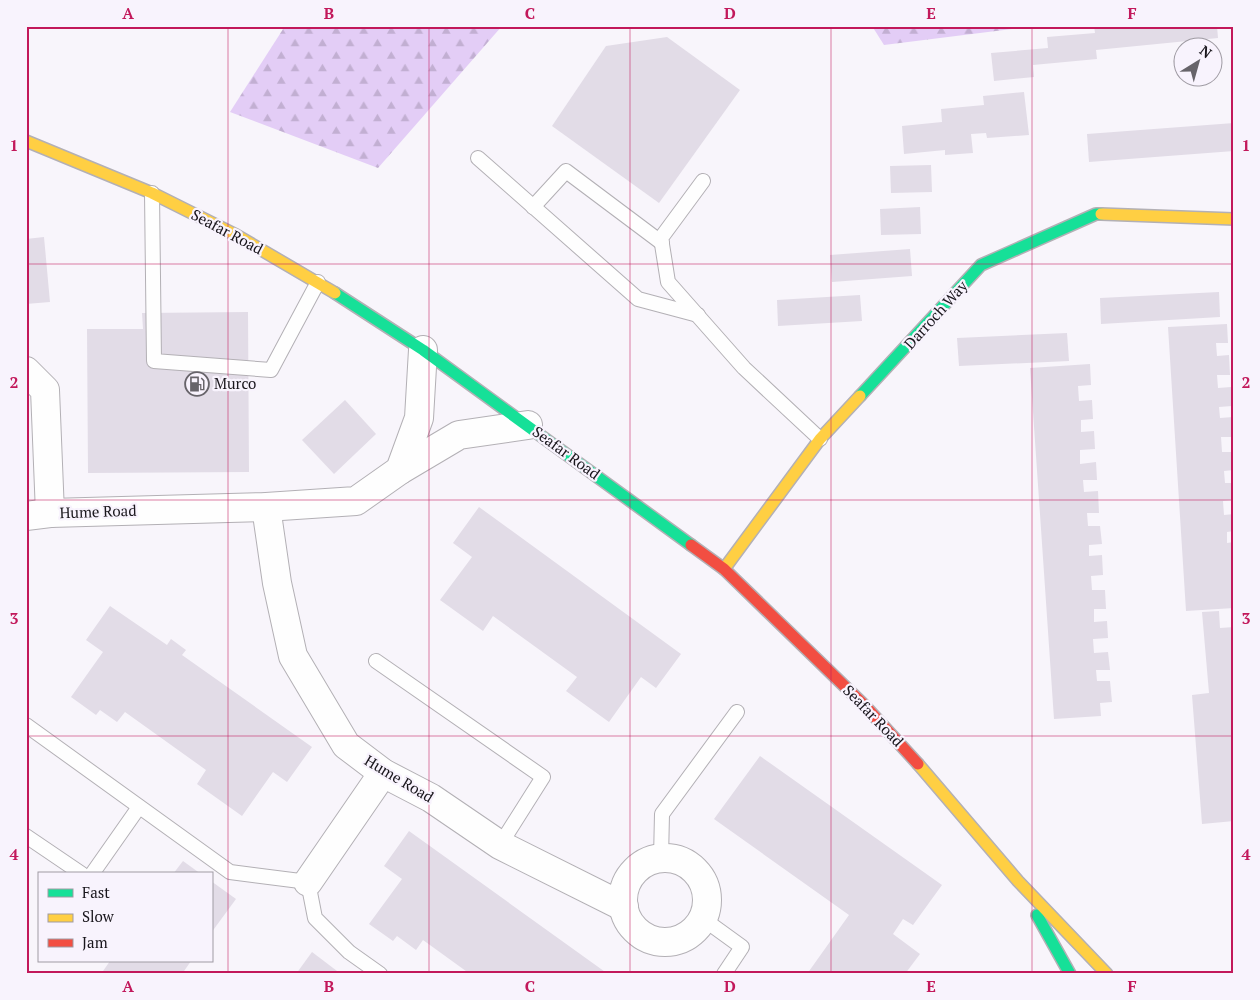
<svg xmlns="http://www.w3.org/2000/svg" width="1260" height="1000" viewBox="0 0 1260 1000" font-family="'PT Serif',serif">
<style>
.forest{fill:url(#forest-firs)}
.building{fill:#e2dce7}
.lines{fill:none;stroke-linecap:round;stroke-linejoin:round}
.lane-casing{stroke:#b3b0b5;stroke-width:16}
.street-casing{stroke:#b3b0b5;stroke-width:30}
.fast-casing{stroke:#b3b0b5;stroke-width:14}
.slow-casing{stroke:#b3b0b5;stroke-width:14}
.jam-casing{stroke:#b3b0b5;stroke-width:14}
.lane{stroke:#fefefe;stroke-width:14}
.street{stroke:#fefefe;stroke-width:28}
.fast{stroke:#16e098;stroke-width:11}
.slow{stroke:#ffcf43;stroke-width:11}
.jam{stroke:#f24e42;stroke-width:11}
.grid{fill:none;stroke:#c2185b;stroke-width:1;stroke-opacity:0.55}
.labels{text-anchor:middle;stroke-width:4.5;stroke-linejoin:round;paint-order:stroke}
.street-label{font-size:15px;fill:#19161c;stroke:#f8f3fd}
.poi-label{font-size:15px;fill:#19161c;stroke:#f8f3fd;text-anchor:start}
.neatline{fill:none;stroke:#c2185b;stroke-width:2}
.grid-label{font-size:16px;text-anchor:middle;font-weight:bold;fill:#c2185b}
</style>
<defs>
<pattern id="forest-firs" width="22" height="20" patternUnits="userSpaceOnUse" patternTransform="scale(1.25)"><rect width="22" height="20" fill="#e3cdf6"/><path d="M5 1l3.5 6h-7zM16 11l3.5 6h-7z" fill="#c2afd2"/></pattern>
</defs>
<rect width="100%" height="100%" fill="#f8f5fb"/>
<g class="forest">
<polygon points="285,26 502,26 378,168 230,112"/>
<polygon points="872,26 1037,26 884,45"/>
</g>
<g class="building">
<polygon points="1094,26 1217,26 1218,38 1096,50 1097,59 1033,65 1034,77 994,81 991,53 1048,48 1047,37 1095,33"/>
<polygon points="667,37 740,90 659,203 552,126 606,46"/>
<polygon points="1024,92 1029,135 987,138 986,133 971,134 973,153 945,155 945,150 904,154 902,126 942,122 941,109 984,105 983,96"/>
<polygon points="1234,123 1234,151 1089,162 1087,134"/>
<polygon points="931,165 932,192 891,193 890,166"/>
<polygon points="920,207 921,234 881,235 880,209"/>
<polygon points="44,237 50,302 26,304 26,239"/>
<polygon points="910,249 912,276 832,282 830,255"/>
<polygon points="1219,292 1220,317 1101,324 1100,298"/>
<polygon points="860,295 862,321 778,326 777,300"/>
<polygon points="248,312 249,472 88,473 87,329 143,329 142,313"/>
<polygon points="1227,324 1228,343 1216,343 1217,356 1229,355 1230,375 1217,375 1218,388 1231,387 1232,406 1219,407 1220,418 1233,417 1234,429 1234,437 1221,437 1222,452 1234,452 1234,470 1224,471 1225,483 1234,483 1234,500 1223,501 1224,515 1234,514 1234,531 1227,532 1227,543 1234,542 1234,565 1231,565 1232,577 1234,577 1234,608 1186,611 1168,327"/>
<polygon points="1067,333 1069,361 959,366 957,338"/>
<polygon points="1090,364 1091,385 1078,386 1079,401 1092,400 1093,419 1081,420 1081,432 1094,431 1095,449 1080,450 1080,464 1096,462 1097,480 1083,480 1084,492 1098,491 1099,513 1087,513 1088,526 1100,526 1102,544 1089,545 1089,556 1102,555 1103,575 1091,576 1092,590 1105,590 1106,609 1094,609 1094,622 1107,621 1108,638 1093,639 1094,653 1108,652 1110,670 1096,670 1097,681 1110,681 1112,702 1100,703 1101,716 1054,719 1030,368"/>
<polygon points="345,400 376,434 334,474 302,440"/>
<polygon points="479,507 681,654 656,688 641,677 609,722 566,691 577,677 493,616 483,631 440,600 472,557 453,543"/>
<polygon points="110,606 167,645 171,639 186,650 182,655 312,747 287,782 273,772 242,816 197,784 206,770 125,712 117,722 100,710 96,715 71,697 103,652 86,640"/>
<polygon points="1219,611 1220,628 1234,627 1234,821 1202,824 1192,695 1209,693 1202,612"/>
<polygon points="760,756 942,885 913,925 903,919 893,934 920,954 905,974 807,974 849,915 714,819"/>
<polygon points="409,831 608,974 470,974 423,940 416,950 397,936 393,941 369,924 402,879 384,866"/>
<polygon points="183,861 201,874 173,874"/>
<polygon points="211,881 236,899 211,933"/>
<polygon points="312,952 341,974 296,974"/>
<polygon points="110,961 191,961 182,974 101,974"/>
</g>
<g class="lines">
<g class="lane-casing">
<g id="lane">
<polyline points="478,158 638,299 698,315"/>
<polyline points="703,181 661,238 668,282 744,368 820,439"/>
<polyline points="152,193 154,361 271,370 318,282"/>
<polyline points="533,207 566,171 662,243"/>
<polyline points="376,661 543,777 500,845"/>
<polyline points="26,725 230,872 308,882 315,918 349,952 380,974"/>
<polyline points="26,836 82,874"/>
<polyline points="661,858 662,814 737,712"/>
<polyline points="92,874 139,807"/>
<polyline points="702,918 742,947 724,974"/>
</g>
</g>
<g class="street-casing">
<g id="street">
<polyline points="26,371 45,390 50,513"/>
<polyline points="400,470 459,435 528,425"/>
<polyline points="266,507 277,583 293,656 346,745 383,773 431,798 500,845 624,907"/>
<polyline points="26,516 50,513 266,507 356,501 400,470 419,418 423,350"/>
<circle cx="665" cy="900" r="42"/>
<polyline points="308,882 383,773"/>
</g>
</g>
<g class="fast-casing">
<g id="fast">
<polyline points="335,293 423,350 691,545"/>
<polyline points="860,396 981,265 1096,214 1101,214"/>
<polyline points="1037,915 1070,974"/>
</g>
</g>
<g class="slow-casing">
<g id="slow">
<polyline points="26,141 152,193 236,235 335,293"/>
<polyline points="1101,214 1234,219"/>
<polyline points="724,569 820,439 860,396"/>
<polyline points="918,764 1018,881 1107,974"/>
</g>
</g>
<g class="jam-casing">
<polyline id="jam" points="691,545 724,569 865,706 918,764"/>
</g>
<use href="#lane" class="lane"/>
<use href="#street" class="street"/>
<use href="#fast" class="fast"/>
<use href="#slow" class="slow"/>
<use href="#jam" class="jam"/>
</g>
<path class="grid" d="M228,26V974M429,26V974M630,26V974M831,26V974M1032,26V974M26,264H1234M26,500H1234M26,736H1234"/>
<defs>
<g id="fuel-ring" transform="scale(1.25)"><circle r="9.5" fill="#f8f3fd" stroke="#67646a" stroke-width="1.5"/><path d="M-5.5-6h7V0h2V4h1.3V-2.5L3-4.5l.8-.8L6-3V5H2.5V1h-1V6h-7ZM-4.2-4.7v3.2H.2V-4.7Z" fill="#67646a"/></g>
</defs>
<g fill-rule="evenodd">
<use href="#fuel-ring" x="197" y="384"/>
</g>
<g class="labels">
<g class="street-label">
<text transform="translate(227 232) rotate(28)" y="5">Seafar Road</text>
<text transform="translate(936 315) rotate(-48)" y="5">Darroch Way</text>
<text transform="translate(566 453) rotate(36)" y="5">Seafar Road</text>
<text transform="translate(98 512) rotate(-2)" y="5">Hume Road</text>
<text transform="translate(873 716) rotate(46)" y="5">Seafar Road</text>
<text transform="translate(399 779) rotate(31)" y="5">Hume Road</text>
</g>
<g class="poi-label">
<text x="214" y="389">Murco</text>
</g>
</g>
<rect width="1260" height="1000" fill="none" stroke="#f8f3fd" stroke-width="55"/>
<rect x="38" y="872" width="175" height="90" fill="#f8f3fd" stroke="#9f9ba3"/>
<rect x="48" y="889" width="25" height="8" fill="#16e098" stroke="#9f9ba3"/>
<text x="82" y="898" font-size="15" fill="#19161c">Fast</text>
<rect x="48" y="914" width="25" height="8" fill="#ffcf43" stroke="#9f9ba3"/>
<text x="82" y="922" font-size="15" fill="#19161c">Slow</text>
<rect x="48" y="939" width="25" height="8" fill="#f24e42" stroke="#9f9ba3"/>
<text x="82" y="948" font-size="15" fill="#19161c">Jam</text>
<g transform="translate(1198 62) rotate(37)"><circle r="24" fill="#f8f3fd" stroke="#9f9ba3"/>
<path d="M0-4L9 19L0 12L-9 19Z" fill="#67646a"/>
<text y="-8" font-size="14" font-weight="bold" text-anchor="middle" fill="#19161c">N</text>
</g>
<rect x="28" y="28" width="1204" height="944" class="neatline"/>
<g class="grid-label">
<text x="128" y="19">A</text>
<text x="329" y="19">B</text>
<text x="530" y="19">C</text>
<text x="730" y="19">D</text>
<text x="931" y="19">E</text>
<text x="1132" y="19">F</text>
<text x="14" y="151">1</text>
<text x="1246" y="151">1</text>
<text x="14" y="388">2</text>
<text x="1246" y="388">2</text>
<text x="14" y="624">3</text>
<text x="1246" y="624">3</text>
<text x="14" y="860">4</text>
<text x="1246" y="860">4</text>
<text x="128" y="992">A</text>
<text x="329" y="992">B</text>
<text x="530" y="992">C</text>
<text x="730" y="992">D</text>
<text x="931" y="992">E</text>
<text x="1132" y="992">F</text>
</g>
</svg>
